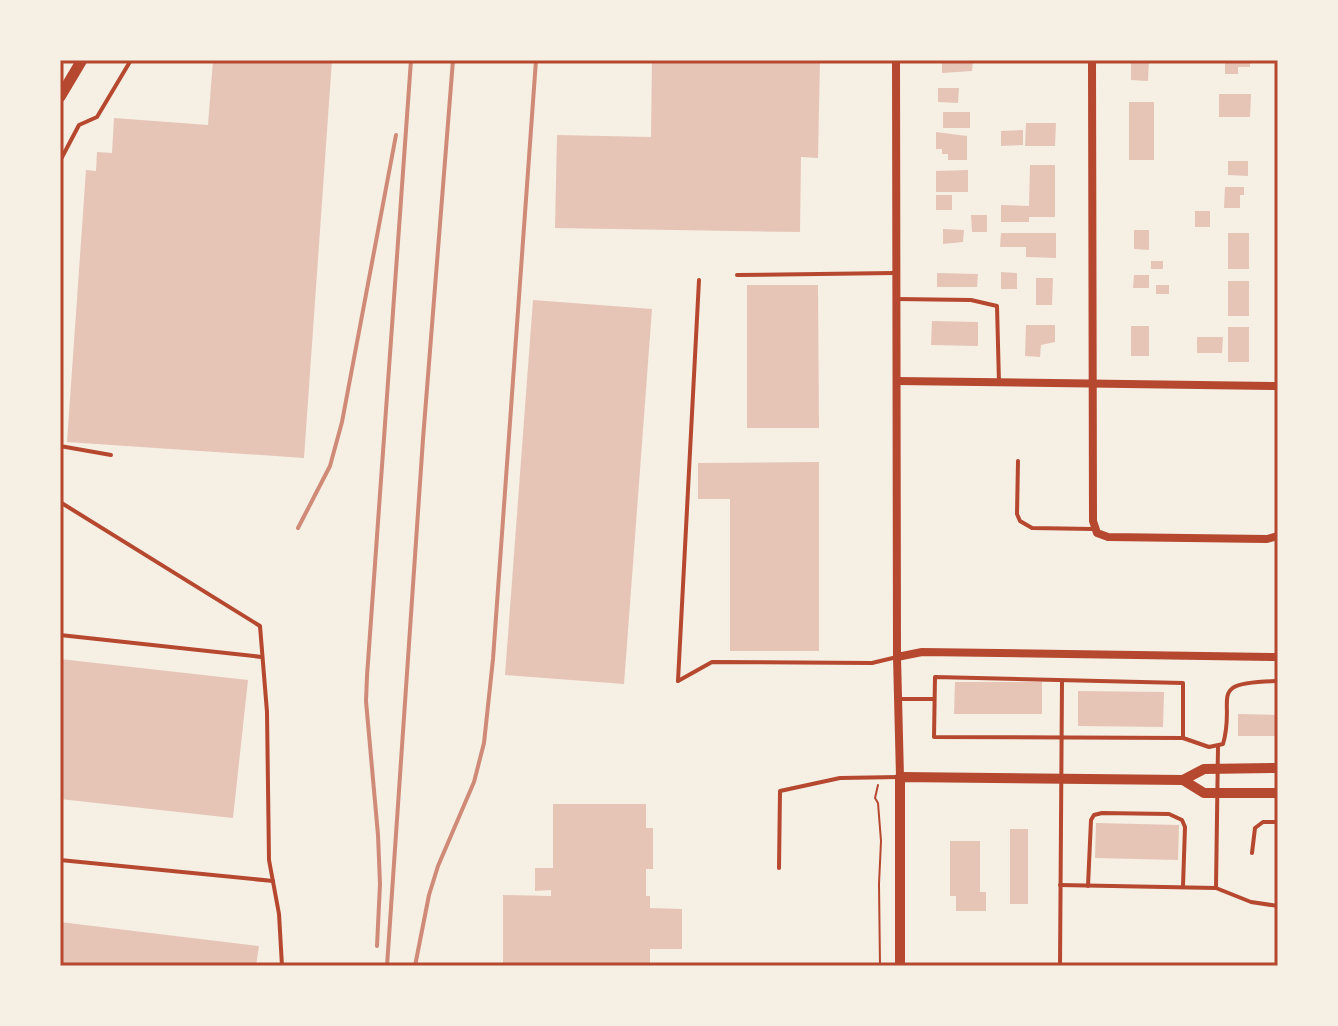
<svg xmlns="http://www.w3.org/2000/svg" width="1338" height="1026" viewBox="0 0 1338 1026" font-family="'Fira Sans',sans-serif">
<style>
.building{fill:#e6c5b7}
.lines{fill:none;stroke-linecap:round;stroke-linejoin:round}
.path{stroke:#b5482f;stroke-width:2}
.service{stroke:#b5482f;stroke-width:4}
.minor{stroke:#b5482f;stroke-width:8}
.tertiary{stroke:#b5482f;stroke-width:10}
.secondary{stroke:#b5482f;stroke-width:11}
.rail{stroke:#cf8b77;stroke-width:4}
.neatline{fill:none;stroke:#b5482f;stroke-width:3}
</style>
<rect width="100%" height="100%" fill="#f6efe4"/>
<g class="building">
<polygon points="213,60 332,60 304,458 67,442 86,170 96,171 97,152 112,153 114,118 208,125"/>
<polygon points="652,60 820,60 818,158 801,157 800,232 555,228 557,135 651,137"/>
<polygon points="942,60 973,60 972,71 942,73"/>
<polygon points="1136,60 1149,60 1148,81 1131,80 1131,62 1136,63"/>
<polygon points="1225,60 1250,60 1250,67 1238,67 1238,74 1225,74"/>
<polygon points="938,88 959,88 958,103 938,102"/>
<polygon points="1219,94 1251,94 1250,117 1219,117"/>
<rect x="1129" y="102" width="25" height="58"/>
<rect x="943" y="112" width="27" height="16"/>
<polygon points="1026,123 1056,123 1055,146 1025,146"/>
<polygon points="1023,130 1023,145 1001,146 1001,131"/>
<polygon points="936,132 967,136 967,160 948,160 948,154 942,154 942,149 936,149"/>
<polygon points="1228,161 1248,161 1248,176 1228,175"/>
<polygon points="1030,165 1055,165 1055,217 1029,217 1029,222 1001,222 1001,205 1029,206"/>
<polygon points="968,170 968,192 936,192 936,171"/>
<polygon points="1225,187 1244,187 1244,195 1240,195 1240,208 1224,208"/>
<rect x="936" y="195" width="16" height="15"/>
<rect x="1195" y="211" width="15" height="16"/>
<polygon points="971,215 987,215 987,232 972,232"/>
<polygon points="943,229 964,230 963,242 943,244"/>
<polygon points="1134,230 1149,230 1149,250 1134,249"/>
<polygon points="1001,233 1056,233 1056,258 1026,257 1026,247 1000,247"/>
<rect x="1228" y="233" width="21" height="36"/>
<rect x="1151" y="261" width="12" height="8"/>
<polygon points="1001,272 1017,273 1017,289 1001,289"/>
<polygon points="937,273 978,274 977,287 937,287"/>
<polygon points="1134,275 1149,275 1149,288 1133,288"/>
<polygon points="1036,278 1053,278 1052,305 1036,305"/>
<rect x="1228" y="281" width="21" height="35"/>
<polygon points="747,285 818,285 819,428 747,428"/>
<rect x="1156" y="285" width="13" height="9"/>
<polygon points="533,300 652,309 624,684 505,675"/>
<polygon points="932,321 978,322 978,346 931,345"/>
<polygon points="1026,325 1055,325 1055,342 1041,345 1040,357 1025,356"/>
<rect x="1131" y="326" width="18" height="30"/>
<rect x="1228" y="327" width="21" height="35"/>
<polygon points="1197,337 1223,337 1222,353 1197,353"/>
<polygon points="819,462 819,651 730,651 730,499 698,499 698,463"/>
<polygon points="60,659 248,680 233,818 60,799"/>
<polygon points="955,682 1042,682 1042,714 954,714"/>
<polygon points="1078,691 1164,692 1163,727 1078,726"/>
<polygon points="1238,714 1278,715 1278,736 1238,736"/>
<polygon points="553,804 646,804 646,828 653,828 653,869 646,869 646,896 650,896 650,908 682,909 682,949 650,949 650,966 503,966 503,895 551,896 551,890 535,891 535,868 553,868"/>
<polygon points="1096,823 1179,825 1178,860 1095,858"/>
<rect x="1010" y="829" width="18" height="75"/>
<polygon points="950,841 980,841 980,892 986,892 986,911 956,911 956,896 950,896"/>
<polygon points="60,922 259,946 256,966 60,966"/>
</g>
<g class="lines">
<polyline class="path" points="878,785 875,798 878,803 881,841 879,884 880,966"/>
<g class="service">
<polyline points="60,161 79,125 97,117 131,60"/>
<polyline points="737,275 894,273"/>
<polyline points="897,299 971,300 997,306 999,383"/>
<polyline points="60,446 111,455"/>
<polyline points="1018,461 1017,514 1020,521 1032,528 1093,529"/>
<polyline points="60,502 260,626 267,712 269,860 279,914 282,966"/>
<polyline points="60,635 262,657"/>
<polygon points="935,677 1183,683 1183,738 934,737"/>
<polyline points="678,681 699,280"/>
<polyline points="678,681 712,662 872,663 897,657"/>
<polyline points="898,699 934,699"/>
<path d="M1183,738L1209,747L1223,744C1237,697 1203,682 1278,681"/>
<polyline points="1252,853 1255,828 1263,822 1278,822"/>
<polyline points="60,860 273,881"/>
<polyline points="779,868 780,791 840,778 899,777"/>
<polyline points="1060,885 1216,888 1251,902 1278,906"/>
<polyline points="1088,886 1091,820 1094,815 1102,813 1169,814 1182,820 1185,827 1183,886"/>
<polyline points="1216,888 1218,747"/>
<polyline points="1060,966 1062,681"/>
</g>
<g class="minor">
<polyline points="896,60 897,657 900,777"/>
<polyline points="1092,60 1093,521 1097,533 1108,537 1267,539 1278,536"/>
<polyline points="897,381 1278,386"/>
<polyline points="897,657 922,652 1278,657"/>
</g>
<g class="tertiary">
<polyline points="1183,780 1204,793 1278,793"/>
<polyline points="900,966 900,777 1183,780 1204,769 1278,768"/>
</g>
<polyline class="secondary" points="60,97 82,60"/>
<g class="rail">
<polyline points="298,528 330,466 342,422 396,135"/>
<polyline points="377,946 380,884 378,835 366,701 367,676 411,60"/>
<polyline points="387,966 423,439 453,60"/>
<polyline points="415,966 429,895 438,866 474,782 484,743 493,659 536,60"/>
</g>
</g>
<rect width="1338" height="1026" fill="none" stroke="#f6efe4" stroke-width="124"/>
<rect x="62" y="62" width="1214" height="902" class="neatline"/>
</svg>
